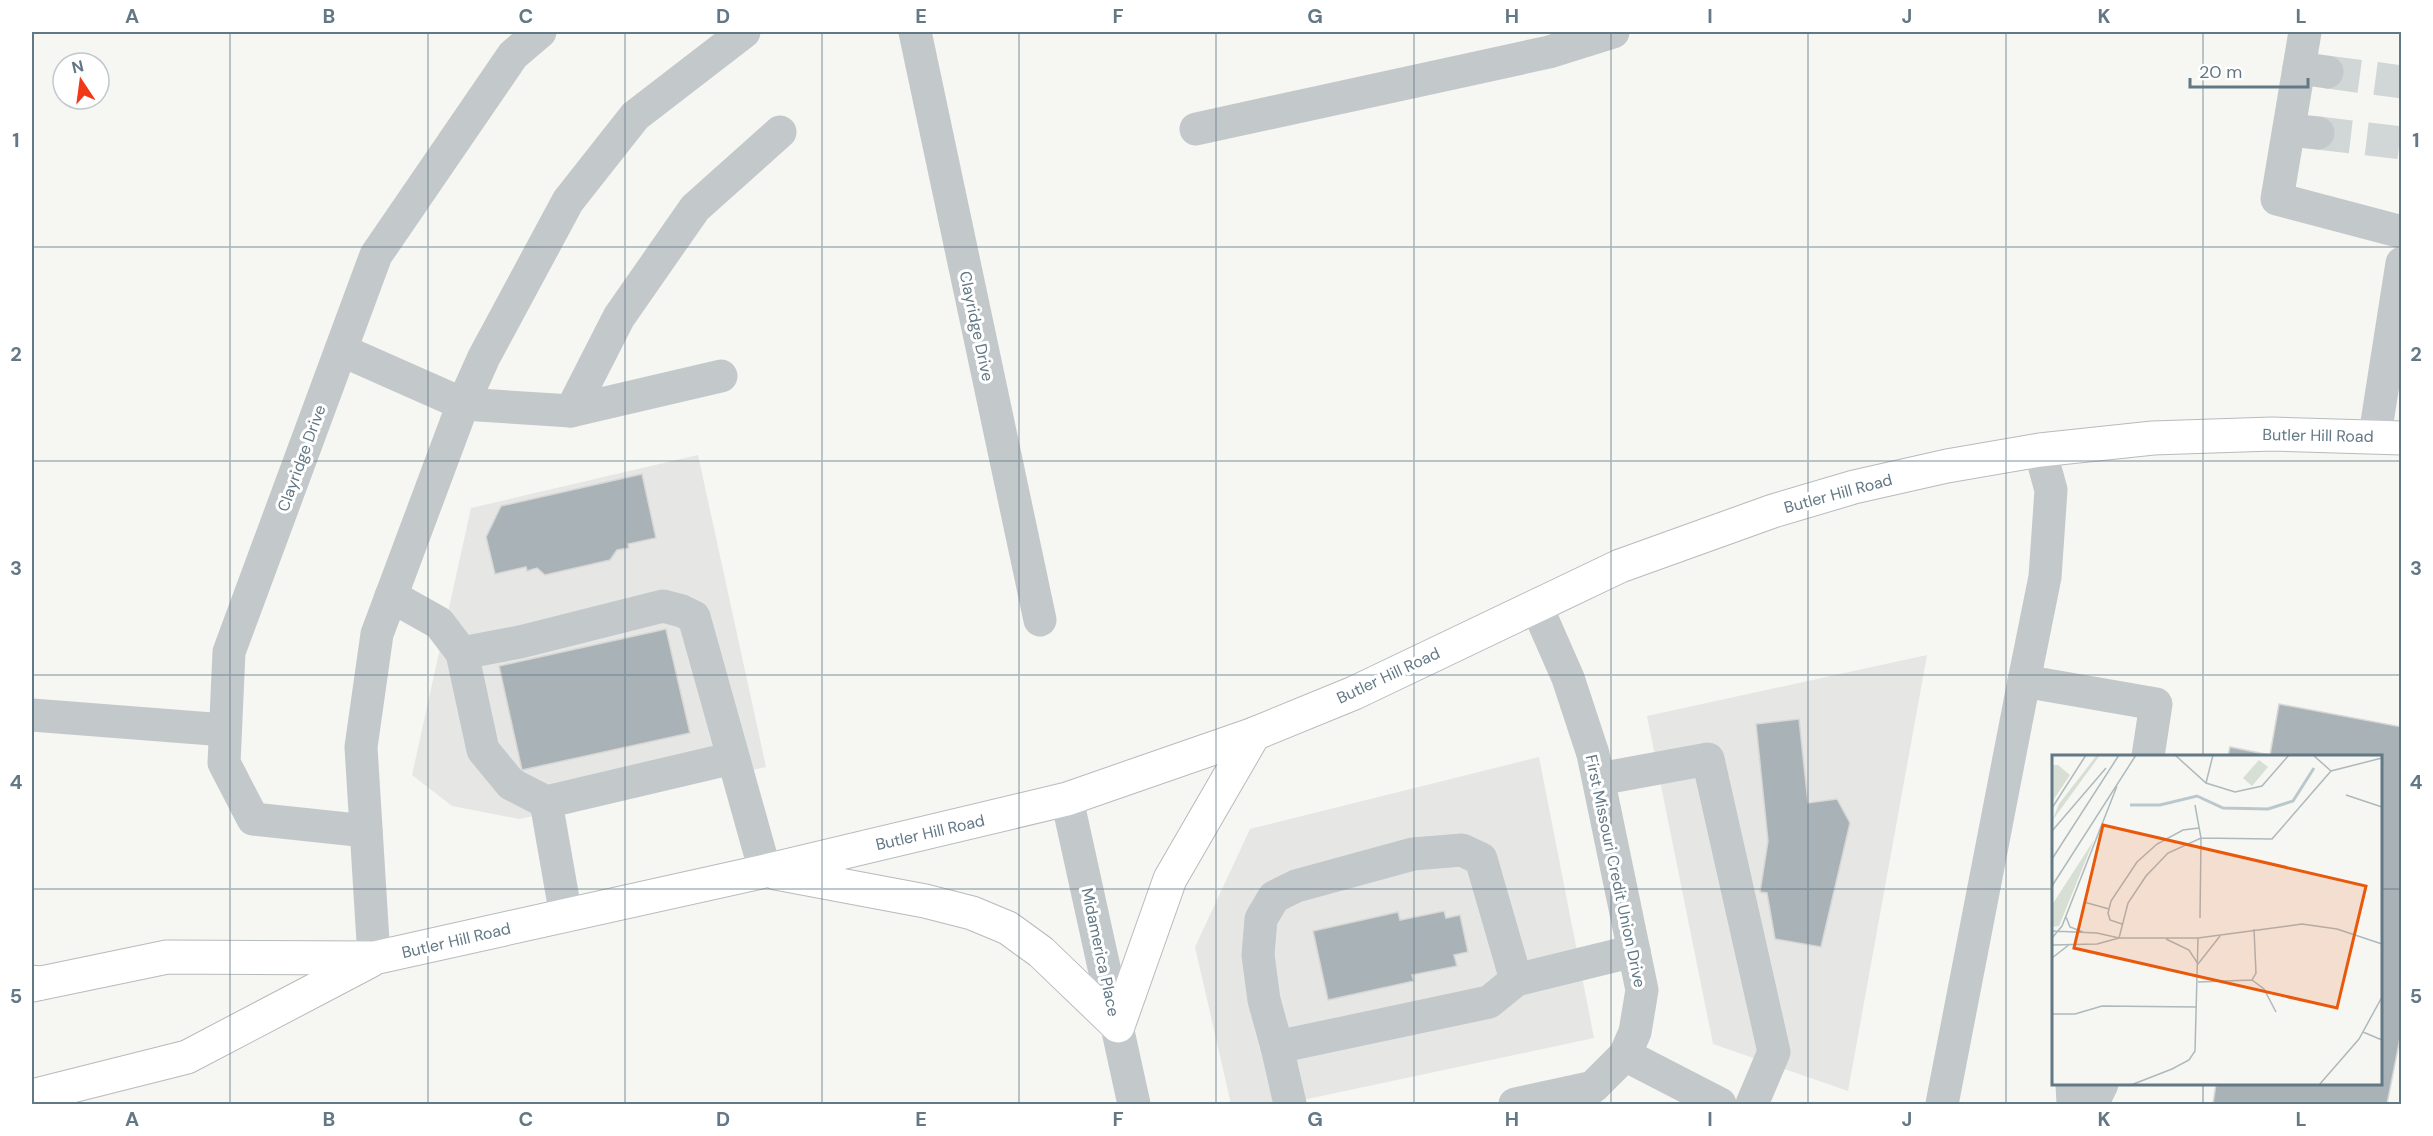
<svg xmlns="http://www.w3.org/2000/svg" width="2433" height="1136" viewBox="0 0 2433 1136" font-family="'DM Sans',sans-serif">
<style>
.built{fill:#e6e7e5}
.building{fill:#a9b3b7;stroke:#d7d7d5;stroke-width:1.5}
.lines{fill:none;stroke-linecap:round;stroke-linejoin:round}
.minor-tunnel{stroke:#d1d6d7;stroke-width:33;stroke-dasharray:33 16;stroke-linecap:butt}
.major-casing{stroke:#b6bbbe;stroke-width:35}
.highway-casing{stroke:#b7bbbe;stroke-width:35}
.minor{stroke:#c3c8ca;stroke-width:33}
.major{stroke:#fff;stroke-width:33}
.highway{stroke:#fff;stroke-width:33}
.grid{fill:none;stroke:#627885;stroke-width:1.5;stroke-opacity:0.55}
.labels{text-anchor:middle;stroke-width:6;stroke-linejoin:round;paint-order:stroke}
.street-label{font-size:16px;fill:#627885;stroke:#fff}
.inset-river{fill:none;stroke:#bac8cc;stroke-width:3}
.inset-road{fill:none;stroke:#aeb9bc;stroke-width:1.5}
.view{fill:#e8590c;fill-opacity:0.15;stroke:#e8590c;stroke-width:3}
.inset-edge{fill:none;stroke:#627885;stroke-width:3}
.neatline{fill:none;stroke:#627885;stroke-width:2}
.grid-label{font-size:20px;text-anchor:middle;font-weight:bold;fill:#627885}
</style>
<rect width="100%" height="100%" fill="#f6f6f2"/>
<g class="built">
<polygon points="698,455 766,767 519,819 452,806 412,775 471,508"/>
<polygon points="1927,655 1848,1091 1713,1044 1647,716"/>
<polygon points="1539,757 1594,1038 1284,1104 1231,1104 1195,947 1250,829"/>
</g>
<g class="building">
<polygon points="642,474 656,538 628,544 629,548 617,550 610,560 545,575 537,568 527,571 526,567 495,574 486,537 501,506"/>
<polygon points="666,629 690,733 522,770 499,666"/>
<polygon points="2279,704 2402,727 2402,1028 2387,1104 2213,1104 2216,1084 2380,1084 2380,756 2228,756 2230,747 2270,755"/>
<polygon points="1799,719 1808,803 1837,799 1850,823 1821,947 1775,939 1767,893 1760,892 1768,841 1756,724"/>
<polygon points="1444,911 1446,918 1460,915 1468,952 1454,955 1457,966 1412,975 1414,981 1328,1000 1313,931 1398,912 1400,920"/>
</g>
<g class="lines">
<g class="minor-tunnel">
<polyline points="2327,72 2402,82"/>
<polyline points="2318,133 2402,143"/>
</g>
<g class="major-casing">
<g id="major">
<polyline points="776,873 925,901 972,913 1008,928 1041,952 1118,1026 1170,879 1254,734"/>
<polyline points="32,985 167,957 374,958 765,871 1067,799 1254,734 1354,693 1620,566 1773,511 1854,487 1947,466 2040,450 2153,438 2272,434 2402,438"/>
<polyline points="32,1096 187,1057 370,961"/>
</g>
</g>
<g class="highway-casing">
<polyline id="highway" points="32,982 40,983"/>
</g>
<g class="minor">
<polyline points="915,32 1040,620"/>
<polyline points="2305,32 2277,199 2402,232"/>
<polyline points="2299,68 2327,72"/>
<polyline points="1196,129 1549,52 1613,32"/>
<polyline points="2289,130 2318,133"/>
<polyline points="341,350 463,404 571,411 721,376"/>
<polyline points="571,411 619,317 695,208 780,132"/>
<polyline points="2375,435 2402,263"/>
<polyline points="2040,450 2051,490 2045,577 2024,681 2156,704 2148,756"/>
<polyline points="391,596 439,623 462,653 520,642 663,606 682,611 694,617 765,871"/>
<polyline points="462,653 483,750 511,784 546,802 566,916"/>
<polyline points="32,715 225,730"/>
<polyline points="1599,779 1708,759 1774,1052 1752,1104"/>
<polyline points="1067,799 1134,1104"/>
<polyline points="546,802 733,758"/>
<polyline points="366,831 253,819 224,763 229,652 376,255 513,55 540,32"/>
<polyline points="374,958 361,747 377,634 463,404 484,357 568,201 635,116 744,32"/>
<polyline points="1516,980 1481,859 1462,850 1413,854 1296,886 1274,897 1261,919 1258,955 1264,1000 1277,1047 1489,1002 1516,980 1634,951"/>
<polyline points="1277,1047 1290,1104"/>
<polyline points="1625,1055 1720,1104"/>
<polyline points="2072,1084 2073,1104"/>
<polyline points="1515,1104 1593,1087 1625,1055 1635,1032 1642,990 1593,754 1568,678 1536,605"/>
<polyline points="1942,1104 2024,681"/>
<polyline points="2092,1104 2102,1084"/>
</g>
<use href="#major" class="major"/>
<use href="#highway" class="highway"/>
</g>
<path class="grid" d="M230,32V1104M428,32V1104M625,32V1104M822,32V1104M1019,32V1104M1216,32V1104M1414,32V1104M1611,32V1104M1808,32V1104M2006,32V1104M2203,32V756M32,247H2402M32,461H2402M32,675H2402M32,889H2054M2380,889H2402M2203,1084V1104"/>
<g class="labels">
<g class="street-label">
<text transform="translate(977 326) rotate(78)" y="6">Clayridge Drive</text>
<text transform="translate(2318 435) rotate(1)" y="6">Butler Hill Road</text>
<text transform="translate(301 458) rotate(-70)" y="6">Clayridge Drive</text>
<text transform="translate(1838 493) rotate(-15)" y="6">Butler Hill Road</text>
<text transform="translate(1388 675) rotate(-25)" y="6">Butler Hill Road</text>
<text transform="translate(930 832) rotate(-13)" y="6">Butler Hill Road</text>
<text transform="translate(1616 871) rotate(78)" y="6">First Missouri Credit Union Drive</text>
<text transform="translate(456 940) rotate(-13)" y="6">Butler Hill Road</text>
<text transform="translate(1101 952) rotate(78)" y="6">Midamerica Place</text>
</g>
</g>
<g transform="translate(2052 755)">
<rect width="330" height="330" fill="#f6f6f2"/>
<path d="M45,0H48L0,66L7,49ZM207,5L216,12L200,31L191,23ZM0,10H6L18,20L0,47ZM42,85L7,171L0,172V150Z" fill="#d7ded3"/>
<path class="inset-river" d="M78,50H108L145,41L171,53L216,54L241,46L262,13"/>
<path class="inset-road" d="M123,0L154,28L183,37L210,31L237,0M261,0L279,16M154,28L161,0M294,40L330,52M143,50L149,83L148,163M0,53L34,0M0,76L54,13M0,104L67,0M0,131L84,0M32,147L57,154M14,162L18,172L31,177M70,169L58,165L56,158L59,146L85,107L105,89L131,75L147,73M0,176L45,178L67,183H146L250,169L285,174L330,189M0,183L10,171L65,31M67,183L76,148L94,121L116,98L149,83L220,84L279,16L330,3M114,184L137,195L146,209L168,181M0,190L45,189L67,183M0,203L18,189M200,225L212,234L224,257M146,227L200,225L204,218L202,174M0,259H23L50,251L145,252M311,277L330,285M79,330L120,314L137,305L143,296L146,183M267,330L307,284L330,242"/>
<path class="view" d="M51,70L314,131L285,253L22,193Z"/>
<rect width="330" height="330" class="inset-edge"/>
</g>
<rect width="2433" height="1136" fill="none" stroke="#ffffff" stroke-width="66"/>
<g transform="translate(81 81) rotate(347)"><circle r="28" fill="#ffffff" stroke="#c0c9ce" stroke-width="1.5"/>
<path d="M0-4.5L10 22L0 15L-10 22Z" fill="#f13917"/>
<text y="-9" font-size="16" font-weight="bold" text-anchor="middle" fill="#627885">N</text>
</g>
<path d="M2190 78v9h118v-9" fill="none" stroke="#627885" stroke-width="3"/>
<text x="2199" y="78" font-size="18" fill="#627885" stroke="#ffffff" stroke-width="4.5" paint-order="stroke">20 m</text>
<rect x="33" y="33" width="2367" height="1070" class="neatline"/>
<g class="grid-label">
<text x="132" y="23">A</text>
<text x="329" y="23">B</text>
<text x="526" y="23">C</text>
<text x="723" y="23">D</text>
<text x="921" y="23">E</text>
<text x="1118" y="23">F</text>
<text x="1315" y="23">G</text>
<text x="1512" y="23">H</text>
<text x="1710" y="23">I</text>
<text x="1907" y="23">J</text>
<text x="2104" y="23">K</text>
<text x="2301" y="23">L</text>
<text x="16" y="147">1</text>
<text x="2416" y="147">1</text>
<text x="16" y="361">2</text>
<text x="2416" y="361">2</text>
<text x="16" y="575">3</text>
<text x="2416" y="575">3</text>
<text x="16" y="789">4</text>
<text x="2416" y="789">4</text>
<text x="16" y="1003">5</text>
<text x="2416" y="1003">5</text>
<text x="132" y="1126">A</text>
<text x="329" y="1126">B</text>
<text x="526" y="1126">C</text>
<text x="723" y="1126">D</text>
<text x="921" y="1126">E</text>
<text x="1118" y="1126">F</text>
<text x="1315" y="1126">G</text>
<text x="1512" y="1126">H</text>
<text x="1710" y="1126">I</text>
<text x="1907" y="1126">J</text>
<text x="2104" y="1126">K</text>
<text x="2301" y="1126">L</text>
</g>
</svg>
